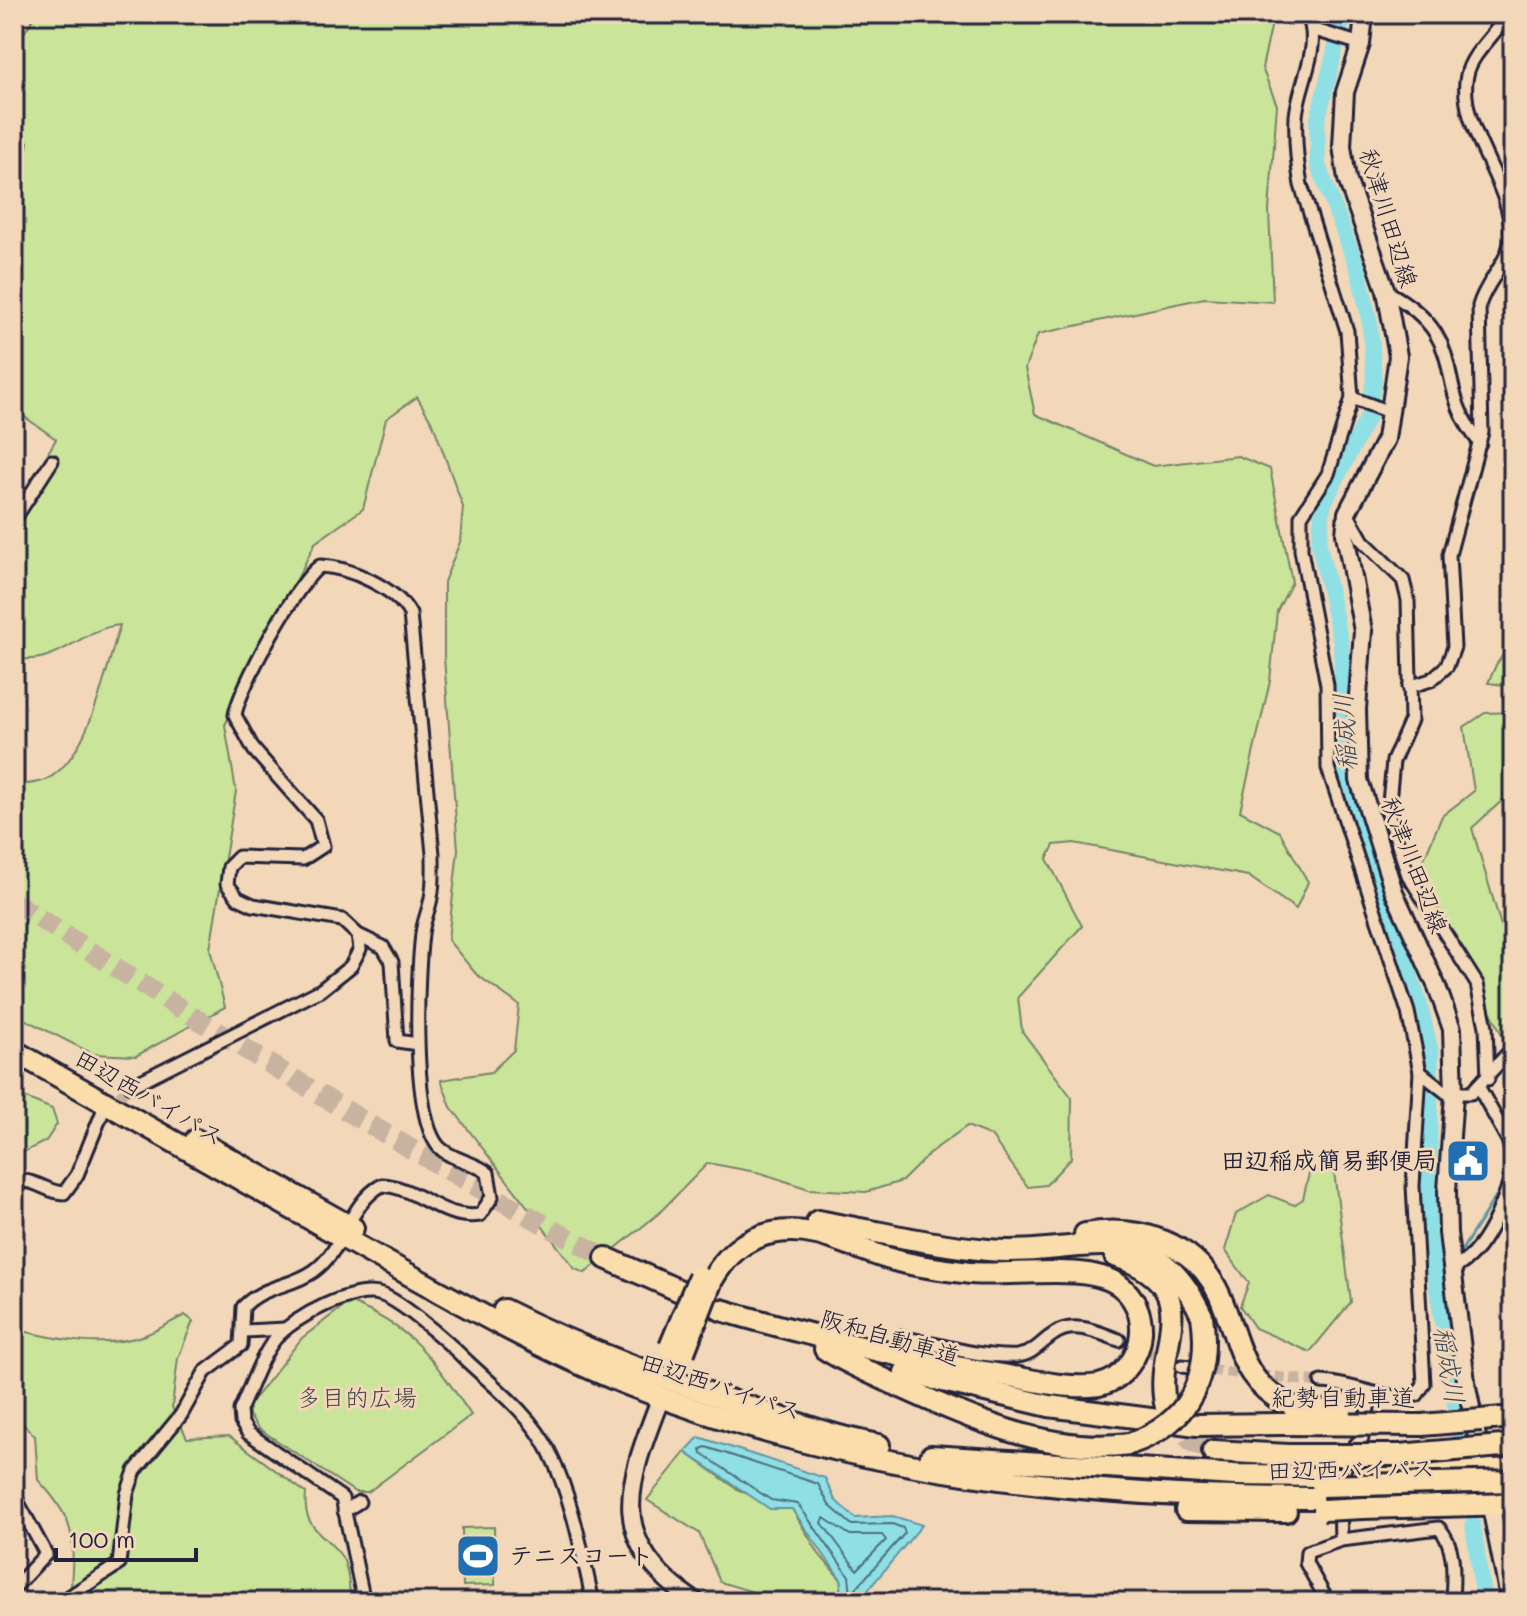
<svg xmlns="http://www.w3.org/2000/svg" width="1527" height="1616" viewBox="0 0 1527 1616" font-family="Mali,'Klee One',sans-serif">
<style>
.green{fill:#cae49a;stroke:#76836a;stroke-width:2}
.water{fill:#8fe0e5;stroke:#6394a1;stroke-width:2}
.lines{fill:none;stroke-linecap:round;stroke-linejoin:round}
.shore{stroke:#4e6e7f;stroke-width:2}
.stream{stroke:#6394a1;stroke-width:3}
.river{stroke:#8fe0e5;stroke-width:16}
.street-tunnel{stroke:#c8b3a0;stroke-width:11;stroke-dasharray:11 5.5;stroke-linecap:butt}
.highway-tunnel{stroke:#c8b3a0;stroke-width:20;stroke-dasharray:20 10;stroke-linecap:butt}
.street-casing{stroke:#22223b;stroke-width:17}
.secondary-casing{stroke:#22223b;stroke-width:22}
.highway-casing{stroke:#22223b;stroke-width:26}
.street{stroke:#f2d7b9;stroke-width:11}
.secondary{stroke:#f2d7b9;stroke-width:16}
.highway{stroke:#fbddab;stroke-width:20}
.highway-bridge-casing{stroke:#22223b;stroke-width:26;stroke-linecap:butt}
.highway-bridge{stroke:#fbddab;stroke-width:20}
.labels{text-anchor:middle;stroke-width:6;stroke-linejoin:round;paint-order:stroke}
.street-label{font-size:24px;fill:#22223b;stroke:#f2d7b9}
.poi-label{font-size:24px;font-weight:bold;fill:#22223b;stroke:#f2d7b9;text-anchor:end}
.park-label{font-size:24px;fill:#44494e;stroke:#f2d7b9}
.water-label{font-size:26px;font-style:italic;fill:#38485d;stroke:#f2d7b9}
</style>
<rect width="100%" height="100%" fill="#f2d7b9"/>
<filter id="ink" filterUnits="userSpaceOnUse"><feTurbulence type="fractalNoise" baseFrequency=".0125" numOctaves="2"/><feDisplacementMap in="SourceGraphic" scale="16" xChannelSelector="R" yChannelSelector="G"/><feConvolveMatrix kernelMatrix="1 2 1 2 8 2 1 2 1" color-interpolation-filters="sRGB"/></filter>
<g filter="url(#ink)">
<g class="green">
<path d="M36,14H1274L1262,68L1277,105L1269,211L1273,302L1204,298L1038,334L1025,368L1035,414L1153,466L1238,456L1270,469L1292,582L1277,611L1270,681L1240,811L1280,832L1308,882L1296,909L1248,876L1074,843L1054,845L1047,859L1082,926L1018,997L1022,1031L1072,1098L1071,1158L1046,1185L1028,1187L991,1136L967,1126L931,1152L902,1181L866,1192L809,1189L761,1173L708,1163L658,1214L585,1273L575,1269L451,1107L441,1080L491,1072L514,1050L519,1005L476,974L448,940L458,850L444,657V582L460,542L463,507L433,424L417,397L386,419L363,509L315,543L225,725L236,791L210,949L225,1007L136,1056L93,1054L14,1014V786C23,784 36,784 45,780C89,761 106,668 120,625C91,627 71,650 44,657C32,661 24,656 14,664V513L56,439L16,411L14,414V163H24L28,142L14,127V49Z"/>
<polygon points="1513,640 1513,686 1488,683 1496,665"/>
<path d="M1513,712V732L1505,733V798L1472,828L1513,966V1060C1487,995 1446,938 1417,875L1442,816L1474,791L1464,727L1485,713Z"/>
<polygon points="14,1093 52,1109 57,1124 46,1141 14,1157"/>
<polygon points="1310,1169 1334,1172 1351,1302 1310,1352 1255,1328 1240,1306 1249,1283 1225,1250 1236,1214 1269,1195 1294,1205 1303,1199"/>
<path d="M349,1302C414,1328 433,1359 471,1415L368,1492H355L258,1428L249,1415V1405L302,1338Z"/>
<path d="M185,1315L193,1321L178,1358L172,1407L187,1438L229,1436L306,1493C302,1531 324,1531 342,1557C349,1568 349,1589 351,1602H70C73,1543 81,1525 38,1480L35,1436L14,1415V1329C56,1339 103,1350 145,1335C159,1330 172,1321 185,1315Z"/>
<polygon points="685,1452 740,1491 792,1509 819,1554 842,1581 839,1593 843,1602 786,1602 720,1582 699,1533 647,1500"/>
<polygon points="494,1527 495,1585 463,1586 462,1528"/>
</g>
<polygon class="water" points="699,1437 825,1478 835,1500 855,1518 893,1516 922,1525 858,1602 843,1602 839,1593 842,1581 792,1509 770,1509 685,1452"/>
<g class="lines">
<g class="shore">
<polygon points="706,1447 818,1484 829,1505 852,1525 892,1524 903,1528 905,1533 851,1594 849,1576 798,1504 771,1500 702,1454 701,1449"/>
<polygon points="824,1518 850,1535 882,1535 886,1540 857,1570 822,1523"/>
</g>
<g class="stream">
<polyline points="1505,1178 1508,1166"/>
<polyline points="1458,1256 1503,1185"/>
<polyline points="1436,1281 1445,1271"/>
</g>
<g class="river">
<polyline points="1344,14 1317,122 1318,165 1359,272 1370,324 1374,378 1369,415 1323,505 1319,544 1341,643 1346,779 1419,1002 1431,1052 1428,1230 1464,1460"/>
<polyline points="1473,1524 1484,1602"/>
</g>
<g class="street-tunnel">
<polyline points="107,1107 131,1086"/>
<polyline points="1119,1340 1170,1361"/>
<polyline points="1209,1370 1321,1382"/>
</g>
<g class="highway-tunnel">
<path d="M14,902C208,1028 402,1149 606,1258"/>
<polyline points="1169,1413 1192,1442 1213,1451"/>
</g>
<g class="street-casing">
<g id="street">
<path d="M1307,14C1323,46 1299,82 1296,116C1295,139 1297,163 1301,185L1347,331L1352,398L1328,474L1301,516V550L1327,685L1328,768L1408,1012L1420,1072L1413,1186L1424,1384L1417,1395C1385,1403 1354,1383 1321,1382"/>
<polyline points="1315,30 1361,44"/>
<path d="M1386,291C1475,340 1429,382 1480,443"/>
<polyline points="1352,398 1392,413"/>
<polyline points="1347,513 1363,541 1403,580 1408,600 1411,720 1393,761 1388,813 1408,875 1477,984 1486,1027 1488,1079"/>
<polyline points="14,520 52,461"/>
<path d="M1409,687L1431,680L1447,666L1454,647L1449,555L1482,432L1479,306C1486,280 1511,262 1511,234C1512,183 1456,126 1467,75C1471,53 1497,34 1507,14"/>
<polyline points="1420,1072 1447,1093 1471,1093 1513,1048"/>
<polyline points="131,1086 321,990 351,966 360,949 358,935"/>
<polyline points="1478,1086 1508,1140 1513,1157"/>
<path d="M14,1195L15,1187L24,1181C39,1182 49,1193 64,1193L77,1175L103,1111"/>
<path d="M1454,1268C1486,1253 1503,1204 1513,1171"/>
<polyline points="244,1331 285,1329"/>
<path d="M901,1337C938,1344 980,1358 1017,1356C1034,1354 1041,1342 1054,1334C1074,1320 1099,1333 1119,1340"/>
<polyline points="1182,1366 1206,1369"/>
<polyline points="14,1495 46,1554 14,1588"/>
<polyline points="344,1511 359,1502"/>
<polyline points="1341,1540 1339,1463 1362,1438 1371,1393"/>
<path d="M61,1602L119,1564L127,1494L135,1471L181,1415L205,1372L241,1345L243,1307C265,1284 290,1288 314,1271C345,1249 348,1204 382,1185C418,1187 442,1221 480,1215L492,1197L488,1173C473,1161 451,1160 439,1147C411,1116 417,976 422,934C423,922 429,910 431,898C434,884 433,869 433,854L410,614C396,588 349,567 320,566C297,582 240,686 235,715L254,750L316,820L323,846L303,859L239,857L229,867L227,884L238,898L253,905L342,920L358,935L383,947L392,962L397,1041L418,1044"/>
<path d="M364,1602L342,1498L248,1433L241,1422L240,1410C251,1387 260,1358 275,1339C293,1317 355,1285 382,1295C403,1302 451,1345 468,1362C496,1388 532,1416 549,1451C572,1497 582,1552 593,1602"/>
<path d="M1328,1602L1306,1563L1307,1552L1341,1540L1439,1528C1457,1547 1453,1578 1452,1602"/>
</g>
</g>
<g class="secondary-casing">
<g id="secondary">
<polyline points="1364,14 1361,44 1345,92 1342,146 1347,179 1386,291 1398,356 1386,439 1347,513 1345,534 1363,631 1357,709 1359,780 1394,892 1437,987 1452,1029 1454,1095 1447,1190 1448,1233 1466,1382 1510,1602"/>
<path d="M661,1397C627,1485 604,1541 696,1602"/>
</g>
</g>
<g class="highway-casing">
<g id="highway">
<path d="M14,1051C130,1118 247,1184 365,1250C451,1298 537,1348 629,1385C849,1473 1087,1499 1322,1498"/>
<polyline points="196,1140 353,1228"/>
<path d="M818,1221C875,1231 931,1245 988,1250C1080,1258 1151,1207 1202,1316"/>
<path d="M1085,1234C1138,1225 1195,1242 1219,1294C1241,1343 1238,1382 1293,1407"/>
<path d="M1115,1256C1213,1288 1150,1348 1166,1407"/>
<polyline points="606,1258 705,1302"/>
<path d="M712,1280C726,1256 743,1239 772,1233C817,1224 852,1249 894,1260C918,1267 946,1270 971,1273C1012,1277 1086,1262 1119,1285C1134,1296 1142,1314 1141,1332C1140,1356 1123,1380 1099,1385C1067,1390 1034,1380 1003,1375C907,1360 815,1337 721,1310"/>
<path d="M504,1310C581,1349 662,1378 744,1405C788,1420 833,1437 879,1445"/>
<path d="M825,1349C846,1363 867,1371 890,1382C963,1415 1046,1455 1129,1444"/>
<polyline points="905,1372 1049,1406 1197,1425 1280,1424"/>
<polyline points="1481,1420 1513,1417"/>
<polyline points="1213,1451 1289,1455"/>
<polyline points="931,1456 1235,1475 1322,1476"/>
<polyline points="1362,1475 1513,1469"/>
<polyline points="1363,1508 1513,1504"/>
<polyline points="1186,1510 1286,1511"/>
</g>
</g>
<use href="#street" class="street"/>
<use href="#secondary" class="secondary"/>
<use href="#highway" class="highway"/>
<g class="highway-bridge-casing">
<g id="highway-bridge">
<polyline points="670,1347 699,1277"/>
<polyline points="684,1352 712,1280"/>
<polyline points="1293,1407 1341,1413"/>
<polyline points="1280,1424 1422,1425 1481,1420"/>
<path d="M1129,1444C1190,1424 1211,1376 1202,1316"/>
<polyline points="1289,1455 1399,1455 1513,1445"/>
<polyline points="1322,1486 1513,1481"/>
<polyline points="1323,1510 1363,1508"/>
</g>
</g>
<use href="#highway-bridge" class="highway-bridge"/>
</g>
</g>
<defs>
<g id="civic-square" transform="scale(2.3)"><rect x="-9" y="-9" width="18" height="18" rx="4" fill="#1f6fb2" stroke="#f2d7b9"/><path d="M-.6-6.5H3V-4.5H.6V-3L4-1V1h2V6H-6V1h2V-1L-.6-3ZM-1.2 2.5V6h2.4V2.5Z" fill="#fff"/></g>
<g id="stadium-square" transform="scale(2.3)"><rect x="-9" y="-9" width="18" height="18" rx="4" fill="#1f6fb2" stroke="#f2d7b9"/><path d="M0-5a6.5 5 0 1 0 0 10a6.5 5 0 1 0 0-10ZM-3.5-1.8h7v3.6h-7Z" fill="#fff"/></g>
</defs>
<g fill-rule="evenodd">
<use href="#civic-square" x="1468" y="1161"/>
<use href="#stadium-square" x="478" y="1556"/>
</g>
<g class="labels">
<g class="street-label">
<text transform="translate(1388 218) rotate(73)" y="8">秋津川田辺線</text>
<text transform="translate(1414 865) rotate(69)" y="8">秋津川田辺線</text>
<text transform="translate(149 1098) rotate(30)" y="8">田辺西バイパス</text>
<text transform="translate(890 1338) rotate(16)" y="8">阪和自動車道</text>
<text transform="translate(721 1387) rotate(18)" y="8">田辺西バイパス</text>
<text x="1343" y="1406">紀勢自動車道</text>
<text transform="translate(1351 1470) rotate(-1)" y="8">田辺西バイパス</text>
</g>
<g class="poi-label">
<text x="1437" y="1169">田辺稲成簡易郵便局</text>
<text x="509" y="1564" text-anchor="start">テニスコート</text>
</g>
<g class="park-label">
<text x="357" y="1406">多目的広場</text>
</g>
<g class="water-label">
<text transform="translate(1345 732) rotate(-93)" y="9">稲成川</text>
<text transform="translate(1449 1365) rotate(81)" y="9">稲成川</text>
</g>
</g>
<rect width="1527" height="1616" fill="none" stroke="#f2d7b9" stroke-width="48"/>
<rect x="24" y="24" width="1479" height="1568" fill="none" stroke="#22223b" stroke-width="3" filter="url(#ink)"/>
<path d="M56 1548v12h140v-12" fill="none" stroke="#22223b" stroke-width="4"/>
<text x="68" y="1548" font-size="24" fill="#22223b" stroke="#f2d7b9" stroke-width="6" paint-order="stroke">100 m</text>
</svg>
